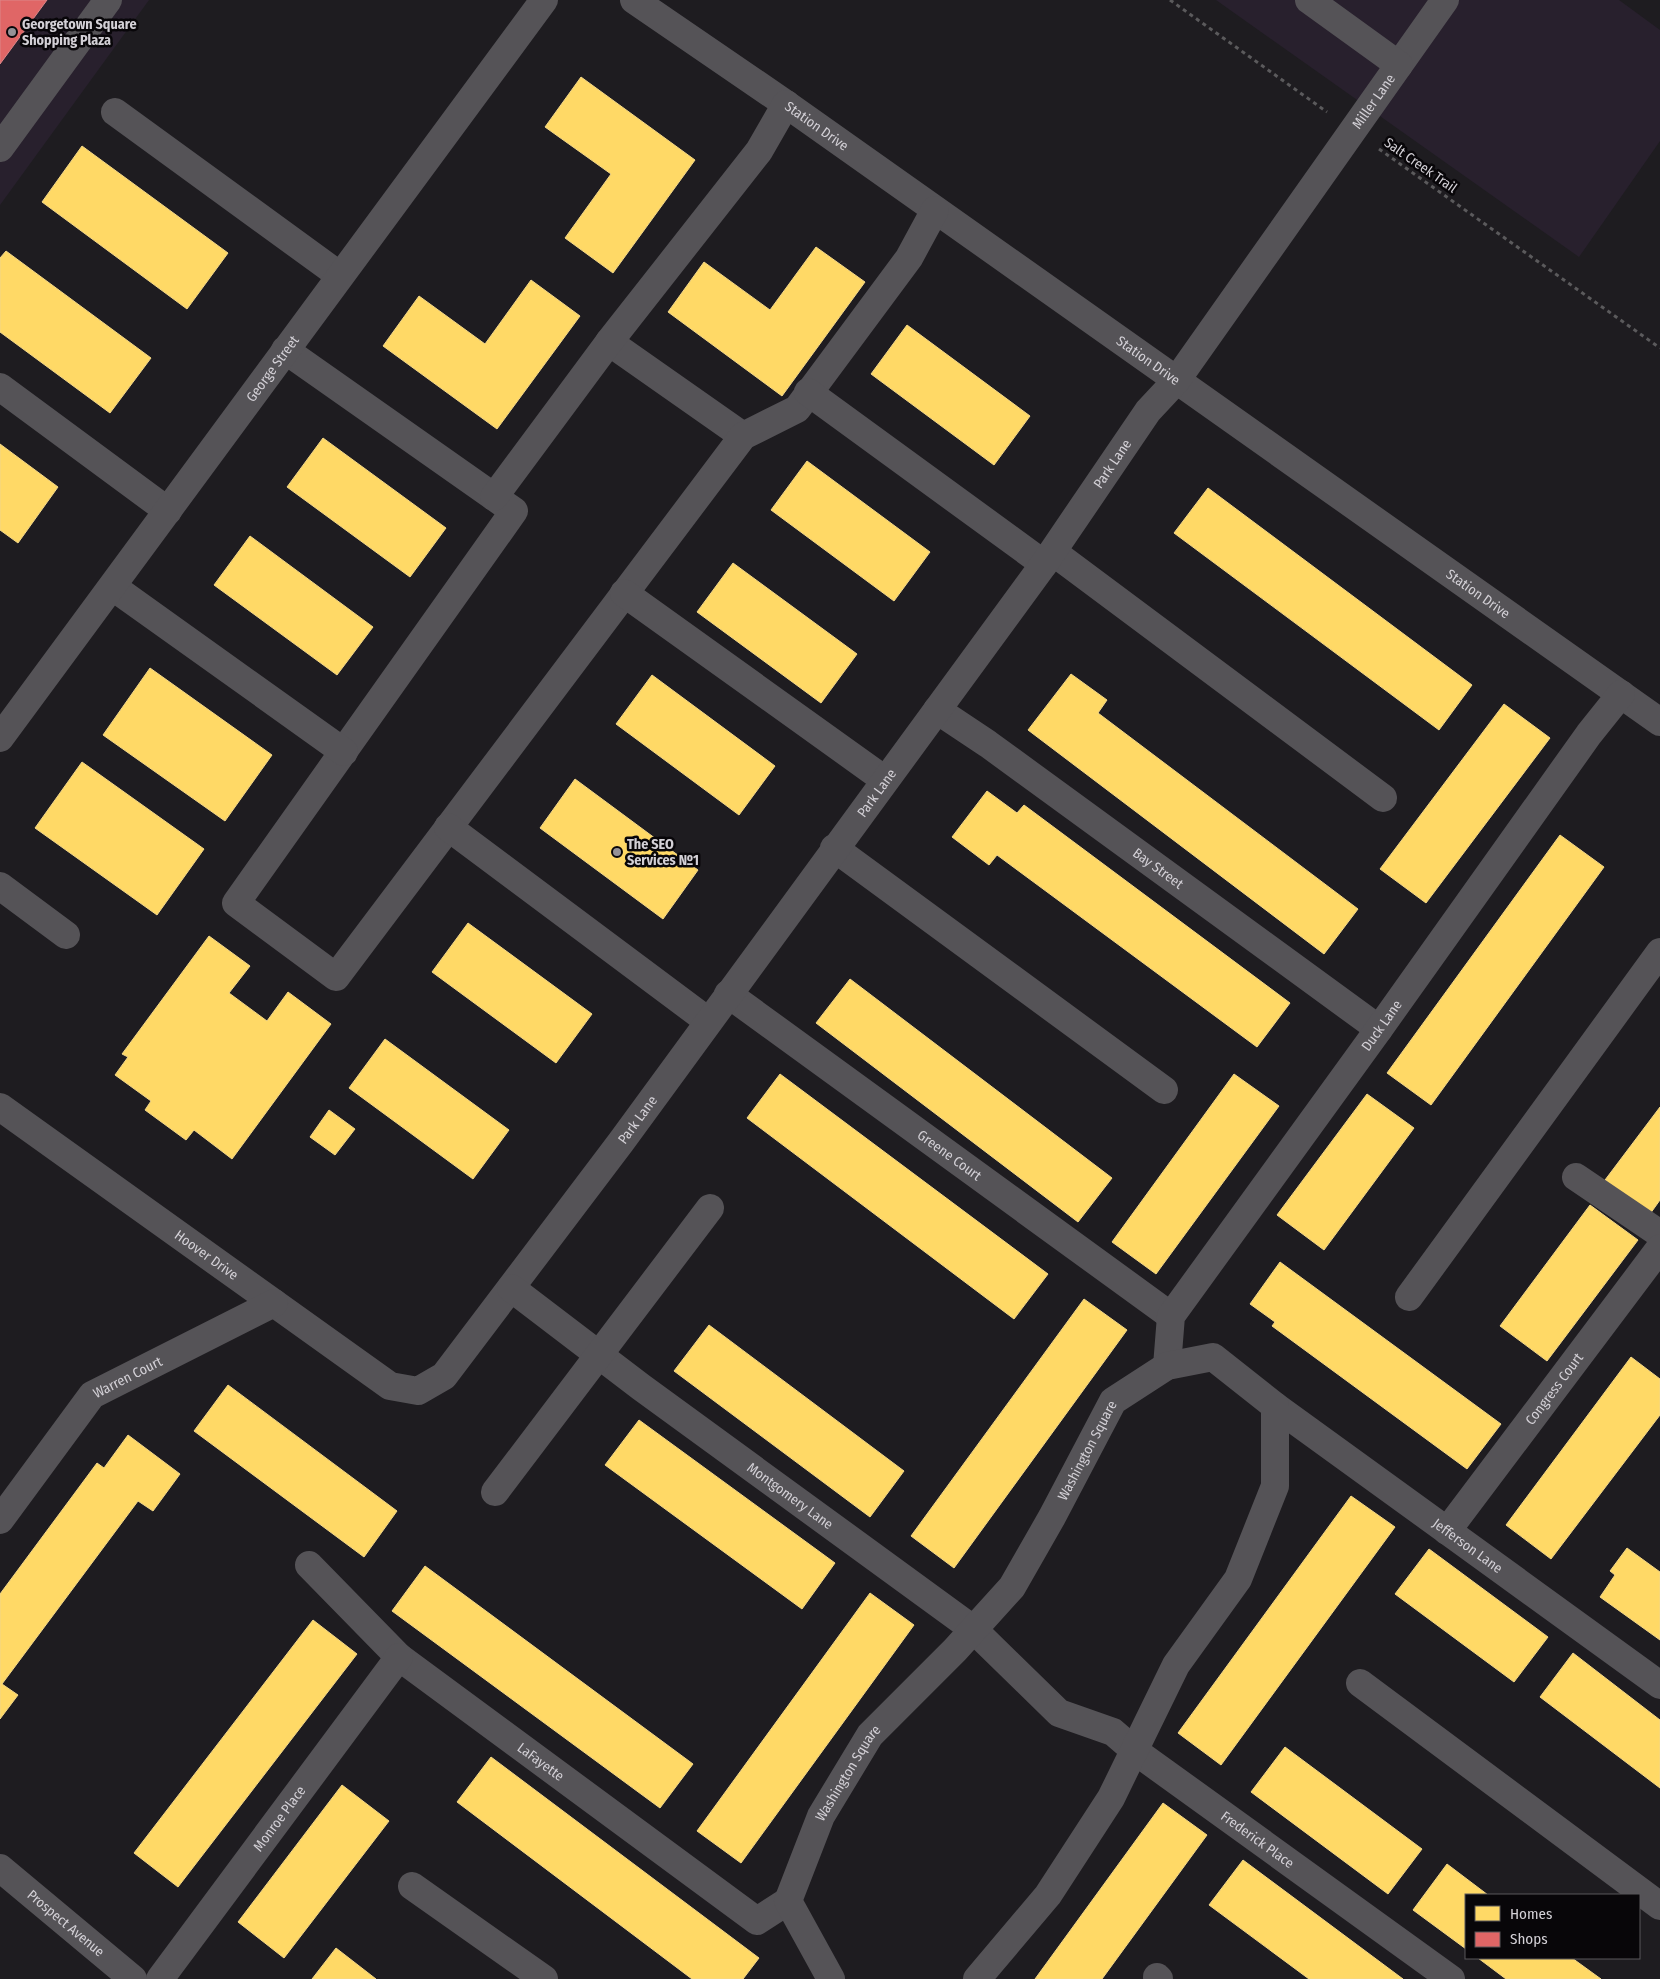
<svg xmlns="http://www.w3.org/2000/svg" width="1660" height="1979" viewBox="0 0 1660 1979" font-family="'Fira Sans Condensed',sans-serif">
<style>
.built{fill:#28202d}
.homes{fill:#ffd966;stroke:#f2d688}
.shops{fill:#e06666;stroke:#dc8688}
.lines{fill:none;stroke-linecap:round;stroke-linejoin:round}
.path{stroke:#5b5a5c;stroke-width:3;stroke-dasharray:4 4;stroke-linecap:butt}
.minor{stroke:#555357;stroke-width:28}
.poi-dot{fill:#949196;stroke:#080609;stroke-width:2}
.labels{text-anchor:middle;stroke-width:5;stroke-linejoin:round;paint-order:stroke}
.poi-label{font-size:14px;font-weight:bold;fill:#d3d0d6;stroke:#080609;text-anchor:start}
.street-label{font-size:14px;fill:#d3d0d6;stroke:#080609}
</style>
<rect width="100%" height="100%" fill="#1e1c20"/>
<g class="built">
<polygon points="0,0 149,0 0,205"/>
<polygon points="1216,0 1619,0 1660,30 1660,141 1579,257"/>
</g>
<g class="homes">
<polygon points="581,77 695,160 613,273 565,238 611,174 545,127"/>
<polygon points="82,146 228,253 187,309 42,202"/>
<polygon points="816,247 865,282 782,396 668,312 704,262 770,310"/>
<polygon points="6,251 151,358 110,413 0,332 0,258"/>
<polygon points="531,280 580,316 497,429 383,346 419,296 485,344"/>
<polygon points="907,325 1030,416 994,465 871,374"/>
<polygon points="323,438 446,528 410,577 287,487"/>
<polygon points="0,444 58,487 18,543 0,530"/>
<polygon points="807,461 930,552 894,601 771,510"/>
<polygon points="1208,488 1472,685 1439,730 1174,533"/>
<polygon points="250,536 373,627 337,675 214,585"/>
<polygon points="733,563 857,654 821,703 697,612"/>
<polygon points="150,668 272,755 225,821 103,735"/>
<polygon points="1071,674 1107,700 1098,713 1358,909 1324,954 1028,730"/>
<polygon points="652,675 775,766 739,815 616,724"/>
<polygon points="1504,704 1550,738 1426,903 1380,869"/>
<polygon points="82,762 204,849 157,915 35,828"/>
<polygon points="575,779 698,870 663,919 540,828"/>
<polygon points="987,791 1017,813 1024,805 1290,1003 1257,1047 997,855 989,865 952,837"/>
<polygon points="1560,835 1604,867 1431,1105 1387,1073"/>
<polygon points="468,923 592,1014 556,1063 432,972"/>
<polygon points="209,936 250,966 229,993 267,1021 288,992 331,1024 232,1159 194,1130 186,1140 145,1110 151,1101 115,1075 128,1057 122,1054"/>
<polygon points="850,979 1112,1178 1078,1222 816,1023"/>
<polygon points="385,1039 509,1130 473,1179 349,1088"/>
<polygon points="780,1074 1048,1274 1014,1319 747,1118"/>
<polygon points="1234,1074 1279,1106 1156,1274 1112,1242"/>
<polygon points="1367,1094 1414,1128 1324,1250 1277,1215"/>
<polygon points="1660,1107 1660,1200 1650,1214 1605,1180"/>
<polygon points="329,1110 355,1129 335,1155 310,1137"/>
<polygon points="1590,1205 1638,1240 1547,1361 1500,1326"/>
<polygon points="1280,1262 1501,1424 1467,1469 1272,1326 1275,1322 1250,1304"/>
<polygon points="1084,1299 1127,1330 954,1568 911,1536"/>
<polygon points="709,1325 904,1471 870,1517 674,1371"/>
<polygon points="1631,1357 1660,1379 1660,1415 1551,1559 1506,1525"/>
<polygon points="228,1385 397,1511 364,1557 194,1431"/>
<polygon points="639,1420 835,1563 802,1609 605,1465"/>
<polygon points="128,1435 180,1474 153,1511 138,1501 2,1684 18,1695 0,1719 0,1594 97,1463 104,1468"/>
<polygon points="1351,1496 1395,1527 1221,1765 1178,1733"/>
<polygon points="1627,1548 1660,1572 1660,1640 1600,1597 1615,1575 1610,1571"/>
<polygon points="1429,1549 1548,1637 1514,1682 1395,1594"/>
<polygon points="425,1566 693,1764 660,1808 392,1611"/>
<polygon points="870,1593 914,1625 741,1863 697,1831"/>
<polygon points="313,1620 357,1654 178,1887 134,1853"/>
<polygon points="1573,1653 1660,1720 1660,1788 1540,1697"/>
<polygon points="1285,1747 1422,1849 1388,1894 1251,1792"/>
<polygon points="491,1757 759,1958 743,1979 692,1979 457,1802"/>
<polygon points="342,1785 389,1821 284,1958 238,1922"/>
<polygon points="1163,1803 1207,1835 1102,1979 1035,1979"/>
<polygon points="1243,1860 1403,1979 1309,1979 1209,1905"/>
<polygon points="1447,1864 1488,1895 1466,1895 1466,1949 1413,1910"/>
<polygon points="336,1948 376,1979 312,1979"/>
<polygon points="1478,1958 1572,1958 1601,1979 1506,1979"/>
</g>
<polygon class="shops" points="0,0 47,0 0,64"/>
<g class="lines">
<g class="path">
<polyline points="1170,0 1327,112"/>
<polyline points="1379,149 1660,348"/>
</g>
<g class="minor">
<path id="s1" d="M634,0L786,104L1660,722"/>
<polyline points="1399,65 1445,0"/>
<polyline points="115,112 339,275"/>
<polyline points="0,148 108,0"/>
<polyline points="609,342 743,436"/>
<polyline points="285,350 514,511 236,903 336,977 743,436 797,409 909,258 935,210"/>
<polyline points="0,387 168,511"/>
<polyline points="808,392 1044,564"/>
<polyline points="494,497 609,342 759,151 786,104"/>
<polyline points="1053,552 1383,798"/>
<polyline points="113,587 344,752"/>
<polyline points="624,593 885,780"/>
<path id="s2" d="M937,710L988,744L1379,1029"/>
<path id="s3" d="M0,738L544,0"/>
<polyline points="448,827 708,1021"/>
<polyline points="834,848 1164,1090"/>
<polyline points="0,886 66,935"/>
<path id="s4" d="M728,994L1171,1316"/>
<path id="s5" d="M0,1107L390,1386L418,1391L444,1376L621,1142L1044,564L1148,411L1176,381L1399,65L1309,0"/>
<polyline points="1576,1177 1660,1234"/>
<path id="s6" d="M511,1288L641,1387L973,1629L1059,1713L1113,1732L1135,1751L1451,1979"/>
<polyline points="1409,1297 1660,952"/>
<path id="s7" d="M1167,1366L1171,1316L1379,1029L1589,734L1621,694"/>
<path id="s8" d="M1275,1406L1660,1685"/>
<polyline points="495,1492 710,1208"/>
<path id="s9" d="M0,1520L92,1395L274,1303"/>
<path id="s10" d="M1447,1531L1660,1248"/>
<path id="s11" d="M309,1565L399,1657L757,1921L788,1901"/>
<polyline points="1360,1683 1660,1906"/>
<path id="s12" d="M0,1868L133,1979"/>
<polyline points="412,1886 544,1979"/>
<polyline points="1157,1977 1159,1979"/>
<path id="s13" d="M160,1979L399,1657"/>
<path id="s14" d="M831,1979L788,1901L821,1816L870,1735L955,1650L1012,1587L1052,1517L1113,1401L1167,1366L1213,1357L1275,1406V1486L1238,1579L1176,1665L1111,1798L1048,1895L977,1979"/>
</g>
</g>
<g class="poi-dot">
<circle cx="12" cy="32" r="5"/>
<circle cx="617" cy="852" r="5"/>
</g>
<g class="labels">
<g class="poi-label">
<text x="22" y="29">Georgetown Square<tspan x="22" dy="16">Shopping Plaza</tspan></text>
<text x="627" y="849">The SEO<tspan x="627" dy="16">Services №1</tspan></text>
</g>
<g class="street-label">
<text dy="5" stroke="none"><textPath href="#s5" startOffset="2116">Miller Lane</textPath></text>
<text dy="5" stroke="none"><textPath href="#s1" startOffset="222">Station Drive</textPath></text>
<text transform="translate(1421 165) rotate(35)" y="5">Salt Creek Trail</text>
<text dy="5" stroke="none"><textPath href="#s1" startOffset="628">Station Drive</textPath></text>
<text dy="5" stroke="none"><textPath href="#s3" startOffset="459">George Street</textPath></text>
<text dy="5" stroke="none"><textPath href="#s5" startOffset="1669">Park Lane</textPath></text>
<text dy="5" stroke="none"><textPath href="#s1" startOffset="1032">Station Drive</textPath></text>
<text dy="5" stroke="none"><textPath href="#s5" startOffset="1264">Park Lane</textPath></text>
<text dy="5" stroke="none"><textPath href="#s2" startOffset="272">Bay Street</textPath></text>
<text dy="5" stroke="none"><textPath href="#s7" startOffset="409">Duck Lane</textPath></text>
<text dy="5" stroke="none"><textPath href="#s5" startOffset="859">Park Lane</textPath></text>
<text dy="5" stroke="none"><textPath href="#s4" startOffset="274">Greene Court</textPath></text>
<text dy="5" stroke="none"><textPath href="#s5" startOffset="254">Hoover Drive</textPath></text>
<text dy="5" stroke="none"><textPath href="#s9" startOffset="195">Warren Court</textPath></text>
<text dy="5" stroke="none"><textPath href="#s10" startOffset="178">Congress Court</textPath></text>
<text dy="5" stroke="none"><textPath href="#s14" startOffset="636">Washington Square</textPath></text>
<text dy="5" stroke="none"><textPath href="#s6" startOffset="348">Montgomery Lane</textPath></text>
<text dy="5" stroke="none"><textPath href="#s8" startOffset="238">Jefferson Lane</textPath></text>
<text dy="5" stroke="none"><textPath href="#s11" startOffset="305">LaFayette</textPath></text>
<text dy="5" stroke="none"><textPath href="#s14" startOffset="231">Washington Square</textPath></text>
<text dy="5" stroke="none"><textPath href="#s13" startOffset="200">Monroe Place</textPath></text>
<text dy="5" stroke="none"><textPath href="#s6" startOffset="932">Frederick Place</textPath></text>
<text dy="5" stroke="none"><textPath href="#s12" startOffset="86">Prospect Avenue</textPath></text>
</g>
</g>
<rect x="1465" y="1894" width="175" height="65" fill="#080609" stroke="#59575b"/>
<rect x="1475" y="1906" width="25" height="15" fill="#ffd966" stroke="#59575b"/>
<text x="1510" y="1919" font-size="15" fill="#d3d0d6">Homes</text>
<rect x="1475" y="1932" width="25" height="15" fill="#e06666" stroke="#59575b"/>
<text x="1510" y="1944" font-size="15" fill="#d3d0d6">Shops</text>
</svg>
